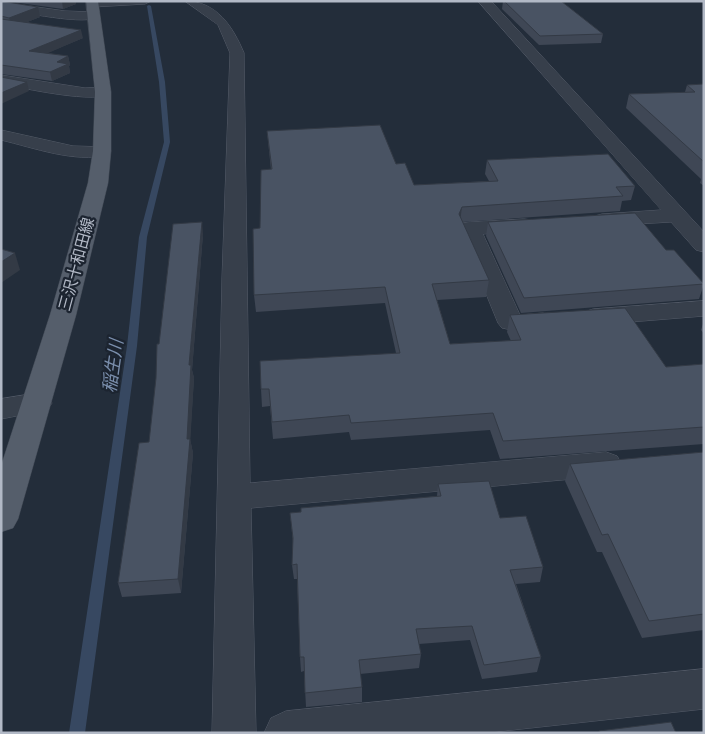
<svg xmlns="http://www.w3.org/2000/svg" width="705" height="734" viewBox="0 0 705 734" font-family="Manrope,'Noto Sans JP',sans-serif">
<style>
.lines{fill:none;stroke-linecap:round;stroke-linejoin:round}
.stream{fill:#374861;fill-rule:evenodd}
.minor-casing{stroke:#555c69;stroke-width:1}
.primary-casing{stroke:#404854;stroke-width:1}
.minor{fill:#373f4b;fill-rule:evenodd}
.primary{fill:#555e6b;fill-rule:evenodd}
.wall{fill:#3f4755}
.shaded-wall{fill:#333a45}
.building{fill:#495363;stroke:#333a45}
.labels{text-anchor:middle;stroke-width:4.5;stroke-linejoin:round;paint-order:stroke}
.street-label{font-size:16px;fill:#b2b9c6;stroke:#1c2430}
.water-label{font-size:18px;font-style:italic;fill:#7b8fad;stroke:#1c2430}
</style>
<rect width="100%" height="100%" fill="#232d3a"/>
<g class="lines">
<polygon class="stream" points="149,5 151,6 165,82 170,142 147,237 137,346 85,733 69,733 127,346 139,237 164,142 159,82 147,6"/>
<g class="minor-casing">
<g id="minor">
<polygon points="88,1 151,1 145,4 93,7 89,5"/>
<path d="M185,1C217,1 233,27 244,53L250,483L606,452L617,456L622,464L617,472L606,476L251,508L256,733H212L222,279L230,53L218,25Z"/>
<polygon points="478,1 491,1 704,232 704,252 696,250 671,222 602,226 595,224 591,220 595,216 602,214 661,210"/>
<path d="M1,2L65,11L93,12L99,16C89,27 18,11 1,9Z"/>
<path d="M1,75L85,88L103,87L111,92C101,106 19,87 1,84Z"/>
<path d="M1,130L73,146L108,147L111,151L108,155C74,163 35,148 1,140Z"/>
<path d="M524,219L532,220L535,225L532,230L483,234L520,315L543,313L552,316L556,321L552,326C536,330 518,332 502,328L498,323L459,228L462,223L470,222Z"/>
<polygon points="704,301 704,316 593,325 584,322 580,317 584,312 593,309"/>
<polygon points="37,393 47,396 52,403 47,410 1,419 1,399"/>
<polygon points="704,669 704,709 485,733 264,733 271,718 286,711"/>
</g>
</g>
<g class="primary-casing">
<polygon id="primary" points="86,1 98,1 111,92 111,151 108,183 76,315 18,519 13,528 1,532 1,466 50,315 88,183 93,151 95,92"/>
</g>
<use href="#minor" class="minor"/>
<use href="#primary" class="primary"/>
</g>
<g class="wall">
<polygon points="1,1 40,17 27,22 83,38 47,53 68,56 70,65 69,66 70,73 52,81 1,74"/>
<polygon points="5,1 76,1 76,4 63,9"/>
<polygon points="503,1 561,1 603,34 601,43 539,45 502,9"/>
<polygon points="704,84 704,186 700,183 701,179 626,108 629,94 685,92 687,85"/>
<polygon points="267,131 396,164 414,185 489,181 485,174 487,160 635,186 631,200 622,201 620,211 462,222 489,280 486,297 437,300 450,344 511,341 507,332 510,315 666,367 704,364 704,444 500,459 490,430 351,440 349,432 273,439 270,406 262,407 261,389 396,353 385,303 256,312 254,295 260,228 271,170"/>
<polygon points="488,222 666,250 704,284 699,299 521,313 486,236"/>
<polygon points="203,234 192,370 194,378 190,439 193,453 181,593 122,597 118,583 149,442"/>
<polygon points="704,321 704,334 701,330"/>
<polygon points="704,452 704,630 642,638 602,552 597,552 565,481 570,464"/>
<polygon points="438,484 500,518 543,567 540,582 516,584 541,657 537,672 482,679 470,640 419,644 421,654 419,668 360,674 362,687 362,702 306,707 304,671 301,672 300,657 297,579 294,579 292,565 293,542 290,513 437,496"/>
</g>
<g class="shaded-wall">
<polygon points="62,1 76,1 76,4 63,9"/>
<polygon points="38,7 40,17 12,28 9,18"/>
<polygon points="81,30 83,38 32,60 29,51"/>
<polygon points="68,56 70,65 69,66 70,73 52,81 50,72 57,62"/>
<polygon points="27,82 29,91 1,104 1,93"/>
<polygon points="462,207 460,222 459,214"/>
<polygon points="202,222 203,234 192,370 194,378 190,446 190,439 193,453 181,593 178,579 187,439 189,365"/>
<polygon points="15,253 20,270 1,283 1,262"/>
</g>
<g class="building">
<polygon points="1,1 38,7 9,18 1,16"/>
<polygon points="504,1 561,1 603,34 540,36"/>
<polygon points="1,19 81,30 29,51 68,56 57,62 68,64 50,72 1,65"/>
<polygon points="1,77 27,82 1,93"/>
<polygon points="704,84 704,162 629,94 695,92 687,85"/>
<polygon points="380,125 396,164 405,163 414,185 498,181 487,160 608,154 635,186 616,187 623,196 462,207 459,214 489,280 432,284 450,344 521,340 510,315 625,308 666,367 704,364 704,427 503,441 493,413 351,423 349,415 272,422 269,389 261,389 260,361 400,353 385,287 254,295 253,229 260,228 261,170 272,169 267,131"/>
<polygon points="635,213 666,250 674,250 704,284 524,298 488,222"/>
<polygon points="202,222 189,365 191,365 187,439 190,439 178,579 118,583 139,443 149,442 156,378 157,344 159,344 173,224"/>
<polygon points="1,249 15,253 1,262"/>
<polygon points="704,452 704,614 649,621 608,534 602,535 570,464"/>
<polygon points="489,481 500,518 526,516 543,567 510,570 541,657 484,665 472,626 416,629 421,654 359,660 362,687 305,693 304,657 300,657 297,564 292,565 293,538 290,513 301,512 301,508 441,496 438,484"/>
<polygon points="671,722 676,733 600,733 599,731"/>
</g>
<g class="labels">
<g class="street-label">
<text transform="translate(76 264) rotate(-75)" y="6">三沢十和田線</text>
</g>
<g class="water-label">
<text transform="translate(113 366) rotate(-82)" y="6">稲生川</text>
</g>
</g>
<rect width="705" height="734" fill="none" stroke="#b2b9c6" stroke-width="5"/>
</svg>
